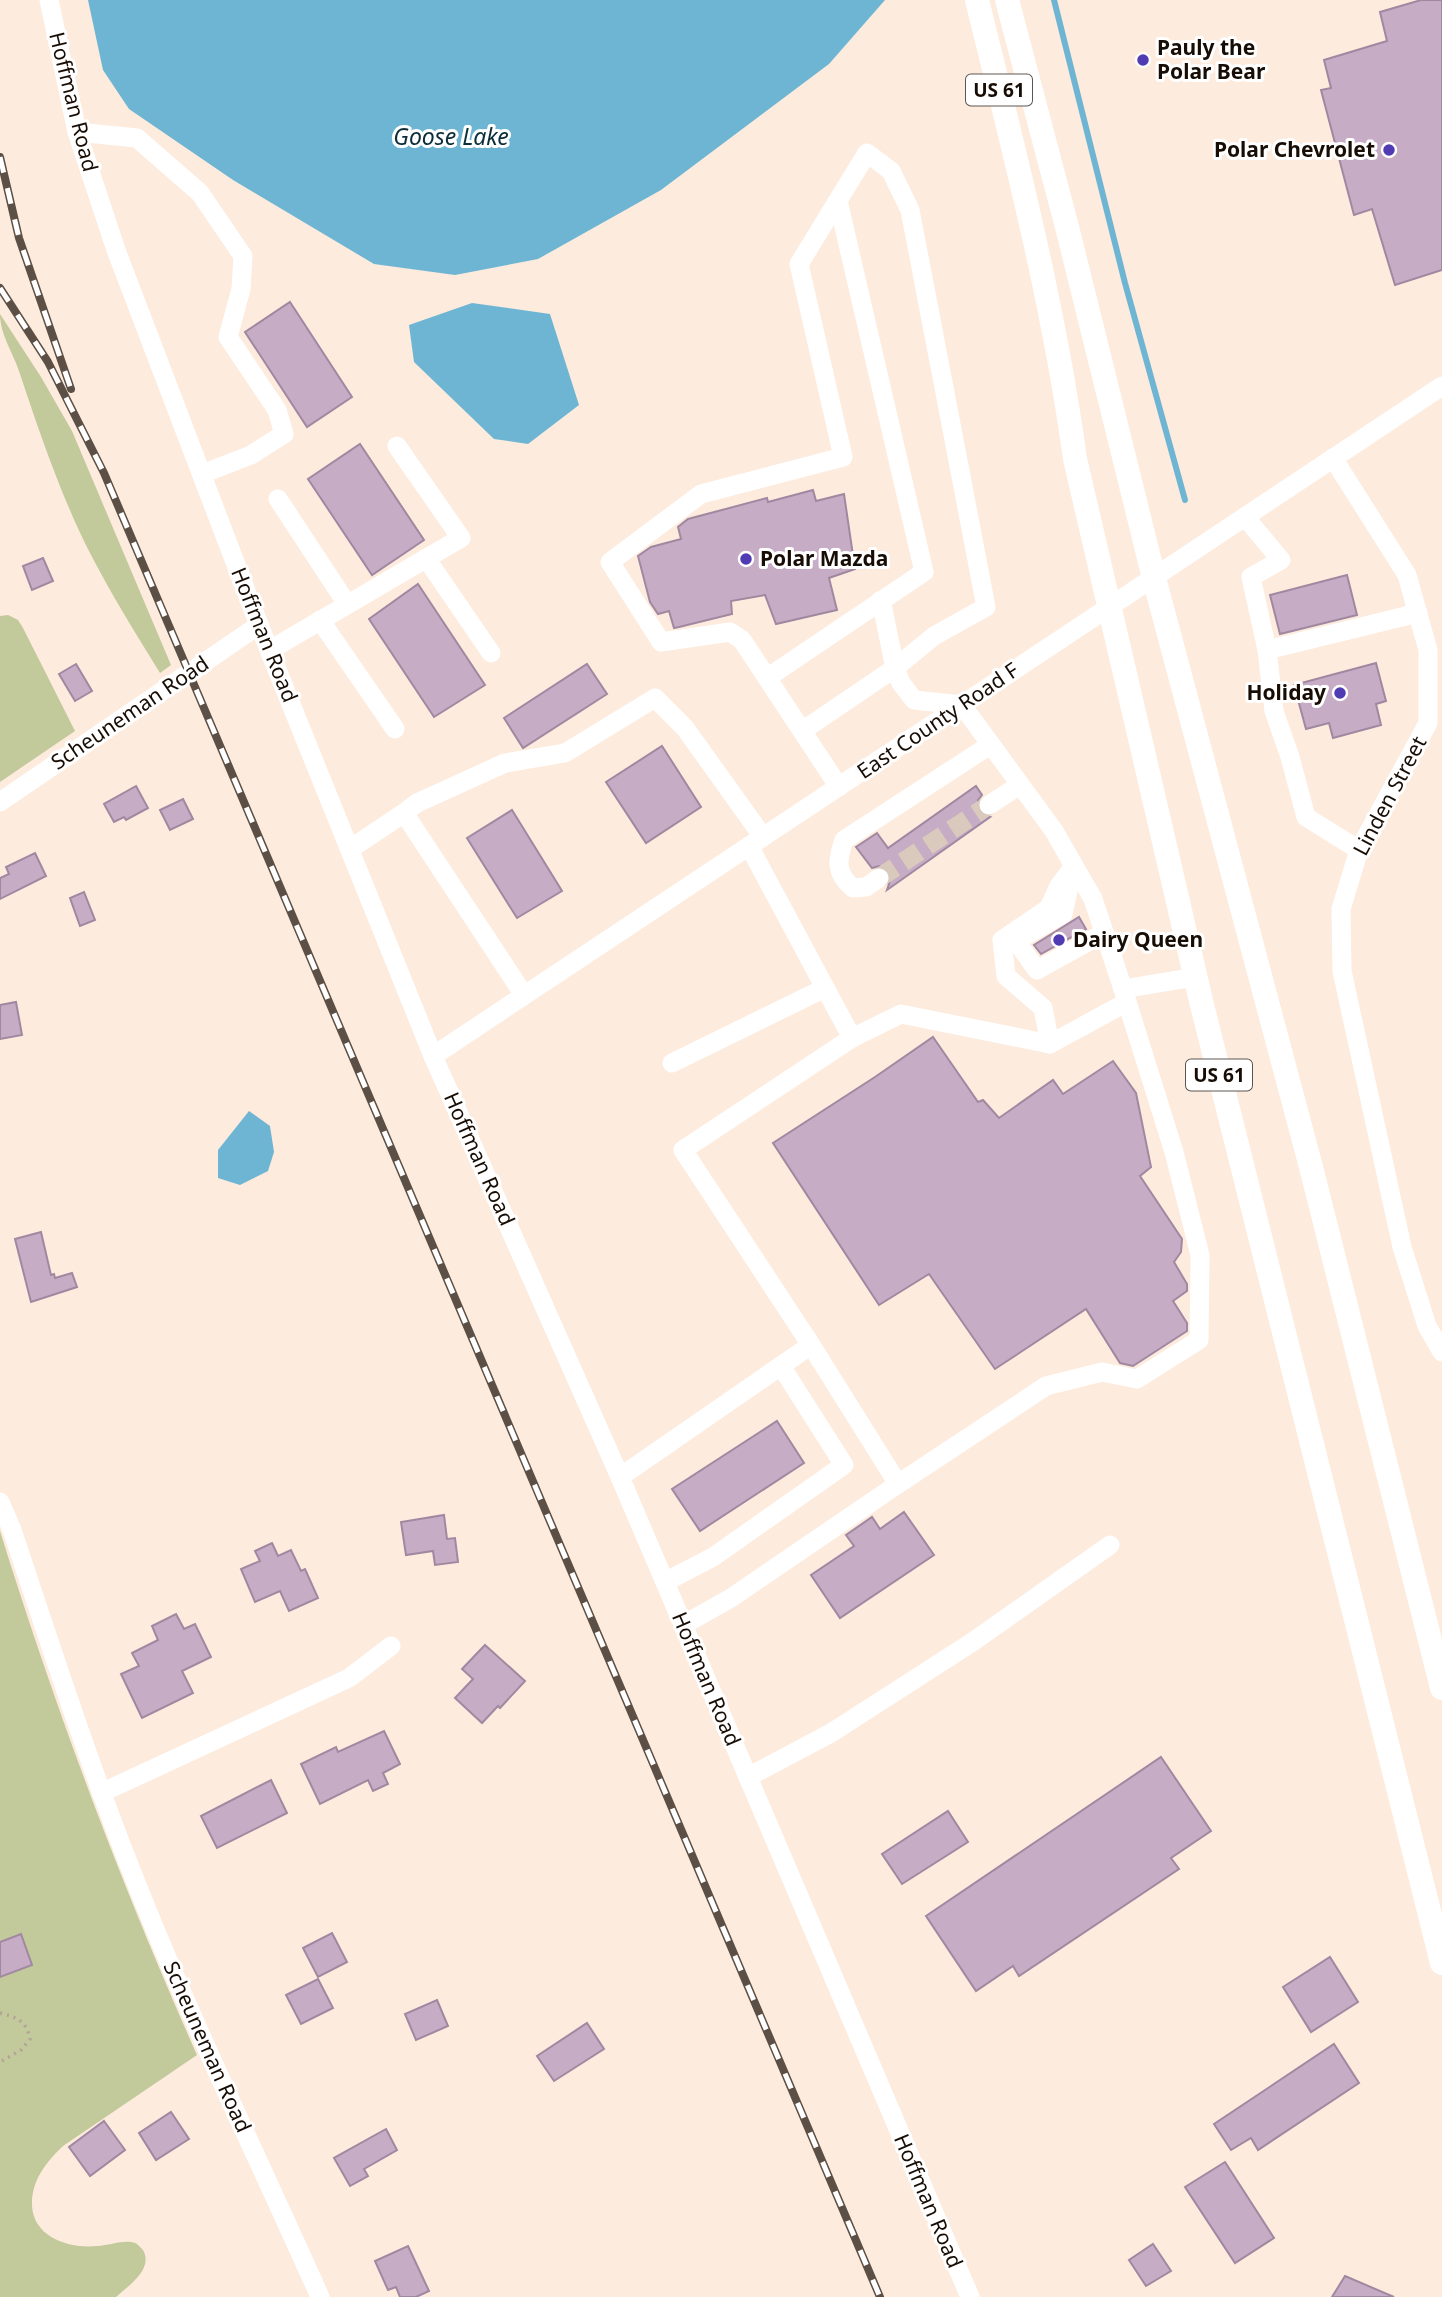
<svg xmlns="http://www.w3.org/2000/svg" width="1442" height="2297" viewBox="0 0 1442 2297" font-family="'Noto Sans',sans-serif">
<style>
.green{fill:#c2c99b}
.water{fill:#6eb5d3}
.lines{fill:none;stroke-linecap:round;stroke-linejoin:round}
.stream{stroke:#6eb5d3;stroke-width:6}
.building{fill:#c7acc6;stroke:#a188a1;stroke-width:2}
.minor-tunnel{stroke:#dacabd;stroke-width:19;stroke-dasharray:19 10;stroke-linecap:butt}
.path{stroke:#b2a397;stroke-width:3.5;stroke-dasharray:2 5;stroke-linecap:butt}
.minor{stroke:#fff;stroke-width:19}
.major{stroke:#fff;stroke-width:24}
.rail-casing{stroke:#5c4f45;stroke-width:8}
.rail{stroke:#fff;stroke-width:5;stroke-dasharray:16;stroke-linecap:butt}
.poi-dot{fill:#503bb3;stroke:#fff;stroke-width:2.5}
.labels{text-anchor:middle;stroke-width:6;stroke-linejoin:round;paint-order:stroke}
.shield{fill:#fff;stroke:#5d5650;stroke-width:2}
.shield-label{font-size:19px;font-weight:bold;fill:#170d05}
.poi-label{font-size:21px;font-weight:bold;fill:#170d05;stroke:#fff;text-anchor:start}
.street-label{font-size:21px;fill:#170d05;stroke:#fff}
.water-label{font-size:23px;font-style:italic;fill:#0c2e3b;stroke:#fff}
</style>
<rect width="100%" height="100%" fill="#fdebdd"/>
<g class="green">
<path d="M0,314L41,377L72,431L171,665L160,673C136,634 111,594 90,553C61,496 40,434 20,374C14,354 0,335 0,314Z"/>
<polygon points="8,615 18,620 23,628 75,731 0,782 0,616"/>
<path d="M0,1531C56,1711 120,1882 197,2055L63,2146C46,2162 31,2181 32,2206C34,2238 70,2249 98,2246C109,2245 125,2239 135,2243C138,2244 141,2248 143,2250C154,2269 128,2286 116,2297H0Z"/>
</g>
<g class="water">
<polygon points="88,0 885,0 829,64 661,190 538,259 455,275 374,264 233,180 129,109 103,70"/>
<polygon points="472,303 550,314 579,405 528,444 494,439 414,362 409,325"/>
<polygon points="249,1111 270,1126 274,1152 268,1171 240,1185 218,1178 218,1150"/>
</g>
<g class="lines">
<polyline class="stream" points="1054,0 1125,283 1185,500"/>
</g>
<g class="building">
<polygon points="1421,0 1442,0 1442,270 1395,285 1372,209 1354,215 1321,90 1331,88 1324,60 1387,41 1380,12"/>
<polygon points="290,302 352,397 307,427 245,332"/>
<polygon points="360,444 424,540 372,575 308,479"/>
<polygon points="813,490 816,501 844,494 855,569 829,578 837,610 776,624 765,595 731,601 732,614 679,627 674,628 669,611 658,614 650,602 638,556 651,547 681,539 678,527 688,519 767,498 768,502"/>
<polygon points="43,558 53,581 32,590 23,566"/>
<polygon points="1347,575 1357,615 1280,634 1270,595"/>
<polygon points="418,584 485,685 434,717 369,619"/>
<polygon points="1376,663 1386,701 1376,704 1381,725 1333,738 1329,723 1306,729 1294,685"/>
<polygon points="76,664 92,691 75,701 59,674"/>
<polygon points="587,664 607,694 523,748 504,718"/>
<polygon points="662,746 701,807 646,843 606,782"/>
<polygon points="136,786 148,808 126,820 124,817 114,822 104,804"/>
<polygon points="976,786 982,795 978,800 978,811 984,816 990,817 887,890 891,878 889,871 879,866 872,868 856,847 877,833 888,848"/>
<polygon points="183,799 193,819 170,830 160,810"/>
<polygon points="512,810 562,891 517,918 467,838"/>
<polygon points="35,853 46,876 0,899 0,878 9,874 6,867"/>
<polygon points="84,892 95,920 80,926 70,898"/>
<polygon points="1079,917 1086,929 1041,954 1034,945"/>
<polygon points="16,1002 22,1035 0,1039 0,1005"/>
<polygon points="933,1037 978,1102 983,1100 999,1118 1053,1080 1063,1094 1113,1061 1136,1093 1151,1167 1140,1176 1182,1239 1181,1252 1174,1262 1187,1284 1187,1291 1173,1301 1187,1323 1187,1331 1133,1366 1120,1363 1086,1309 995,1369 929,1274 879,1305 773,1143 875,1077"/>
<polygon points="41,1232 51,1275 54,1274 55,1278 72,1273 77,1287 31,1302 15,1239"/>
<polygon points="777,1421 804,1463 700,1531 672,1489"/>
<polygon points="904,1512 934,1555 840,1618 811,1575 854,1546 846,1535 872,1517 880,1529"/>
<polygon points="444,1515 447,1539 455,1538 458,1562 435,1565 433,1551 406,1555 401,1522"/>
<polygon points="272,1543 278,1556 291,1550 301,1571 305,1569 318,1598 289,1611 280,1591 255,1602 241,1569 260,1561 255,1551"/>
<polygon points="176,1614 184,1629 195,1624 211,1657 182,1671 193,1693 142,1718 121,1674 139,1666 132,1653 158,1640 152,1626"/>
<polygon points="485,1645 525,1681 500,1708 498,1706 482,1723 455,1698 473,1679 462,1669"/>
<polygon points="384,1731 400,1764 383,1773 388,1784 373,1791 368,1780 320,1804 301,1764 336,1747 338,1752"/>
<polygon points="1161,1757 1211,1831 1171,1858 1179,1869 1019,1976 1013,1966 976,1991 926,1916"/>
<polygon points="271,1780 287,1813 217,1848 201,1816"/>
<polygon points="948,1811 968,1842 902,1884 882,1854"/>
<polygon points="332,1933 347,1962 318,1977 303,1948"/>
<polygon points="21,1934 32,1965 0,1977 0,1942"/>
<polygon points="1330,1957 1358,2002 1311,2032 1283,1987"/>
<polygon points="318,1979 333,2008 301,2024 286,1995"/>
<polygon points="437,2000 448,2026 416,2040 405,2014"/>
<polygon points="587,2023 604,2049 554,2081 537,2056"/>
<polygon points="1334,2044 1359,2083 1258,2150 1251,2138 1231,2150 1214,2124"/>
<polygon points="171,2112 189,2139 156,2160 139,2133"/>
<polygon points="104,2121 125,2150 90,2176 69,2147"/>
<polygon points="386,2129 397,2150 364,2169 368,2176 350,2186 334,2158"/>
<polygon points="1225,2162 1274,2238 1235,2263 1185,2187"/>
<polygon points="1153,2244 1171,2271 1146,2286 1129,2260"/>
<polygon points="408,2246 429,2291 416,2297 400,2297 396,2287 388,2290 375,2261"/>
<polygon points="1345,2276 1394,2297 1332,2297"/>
</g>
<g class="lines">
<polyline class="minor-tunnel" points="879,878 989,805"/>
<path class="path" d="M0,2013C16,2017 27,2021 30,2039L21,2050L0,2062"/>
<g class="minor">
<polyline points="49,0 77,132 116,250 259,625 433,1056 620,1477 970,2297"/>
<polyline points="77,132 137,138 200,193 243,256 241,289 228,337 277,410 284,434 251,455 202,474"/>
<polyline points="1333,458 1407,575 1428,650 1428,723 1359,850 1341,909 1342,971 1402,1247 1427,1326 1442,1352"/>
<polyline points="278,499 347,604"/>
<polyline points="1245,517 1281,560 1251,577 1267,650 1274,711 1290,757 1306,817 1359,850"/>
<polyline points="426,558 491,653"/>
<polyline points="881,600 895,668 901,683 914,700 962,705 1054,831 1093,899 1123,989 1195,977"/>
<polyline points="320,620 395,729"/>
<polyline points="270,650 461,538 397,446"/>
<polyline points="1267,650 1418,613"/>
<polyline points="767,678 924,572 838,201"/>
<polyline points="802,731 895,668 934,636 986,607 910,210 891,171 867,153 799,264 843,457 701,494 610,562 661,642 730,632 742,640 839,787"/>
<polyline points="0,802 259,625"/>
<polyline points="989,805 1020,785"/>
<polyline points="404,813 417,803 505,763 565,753 655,698 685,728 763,837"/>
<polyline points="350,849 404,813 524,995"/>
<polyline points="1071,877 1063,914 1016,941 1037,970 1104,933"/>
<path d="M879,878L866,887L853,888C835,873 837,860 844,840L990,745"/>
<polyline points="852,1038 901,1014 1050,1044 1127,1002"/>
<polyline points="1050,1044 1043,1008 1006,976 1002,940 1049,908 1059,886 1074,866"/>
<polyline points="433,1056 1442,386"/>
<polyline points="672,1063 825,988"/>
<polyline points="620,1477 811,1345 683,1150 852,1038 749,846"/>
<polyline points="898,1484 1046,1386 1102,1372 1137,1379 1199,1340 1200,1255 1174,1152 1123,989"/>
<path d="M0,1502L12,1530C51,1647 89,1765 135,1880C191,2021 258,2158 320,2297"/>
<polyline points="665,1582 713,1557 844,1465 781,1366"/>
<polyline points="683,1625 731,1598 898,1484 811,1345"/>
<polyline points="748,1777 831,1733 974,1641 1110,1545"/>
<polyline points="101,1793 349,1678 391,1646"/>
</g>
<g class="major">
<path d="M977,0C1014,151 1054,304 1075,459L1202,1005L1442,1963"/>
<polyline points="1007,0 1067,227 1154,578 1311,1167 1442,1688"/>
</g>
<g class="rail-casing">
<g id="rail">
<polyline points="0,157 19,238 71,389"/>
<polyline points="0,288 48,362 104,473 880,2297"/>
</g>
</g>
<use href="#rail" class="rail"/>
</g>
<g class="poi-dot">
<circle cx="1143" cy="60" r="7"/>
<circle cx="1389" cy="150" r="7"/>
<circle cx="746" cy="559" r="7"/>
<circle cx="1340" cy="693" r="7"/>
<circle cx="1059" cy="940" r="7"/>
</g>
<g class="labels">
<g class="shield">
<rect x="966" y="74.5" width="66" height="31" rx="5"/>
<rect x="1186" y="1059.5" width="66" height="31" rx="5"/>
</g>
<g class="shield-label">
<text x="999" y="97">US 61</text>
<text x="1219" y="1082">US 61</text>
</g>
<g class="poi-label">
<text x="1157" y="55">Pauly the<tspan x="1157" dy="24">Polar Bear</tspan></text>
<text x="1375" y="157" text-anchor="end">Polar Chevrolet</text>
<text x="760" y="566">Polar Mazda</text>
<text x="1326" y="700" text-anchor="end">Holiday</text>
<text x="1073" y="947">Dairy Queen</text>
</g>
<g class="street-label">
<text transform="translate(73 102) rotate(76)" y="7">Hoffman Road</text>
<text transform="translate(264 635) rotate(68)" y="7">Hoffman Road</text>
<text transform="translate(130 713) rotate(-34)" y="7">Scheuneman Road</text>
<text transform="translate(938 721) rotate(-34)" y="7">East County Road F</text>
<text transform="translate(1390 796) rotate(-62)" y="7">Linden Street</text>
<text transform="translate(479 1159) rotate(66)" y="7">Hoffman Road</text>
<text transform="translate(706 1679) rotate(67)" y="7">Hoffman Road</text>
<text transform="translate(207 2047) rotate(66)" y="7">Scheuneman Road</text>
<text transform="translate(928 2201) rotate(67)" y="7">Hoffman Road</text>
</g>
<g class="water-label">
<text x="451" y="145">Goose Lake</text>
</g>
</g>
</svg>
